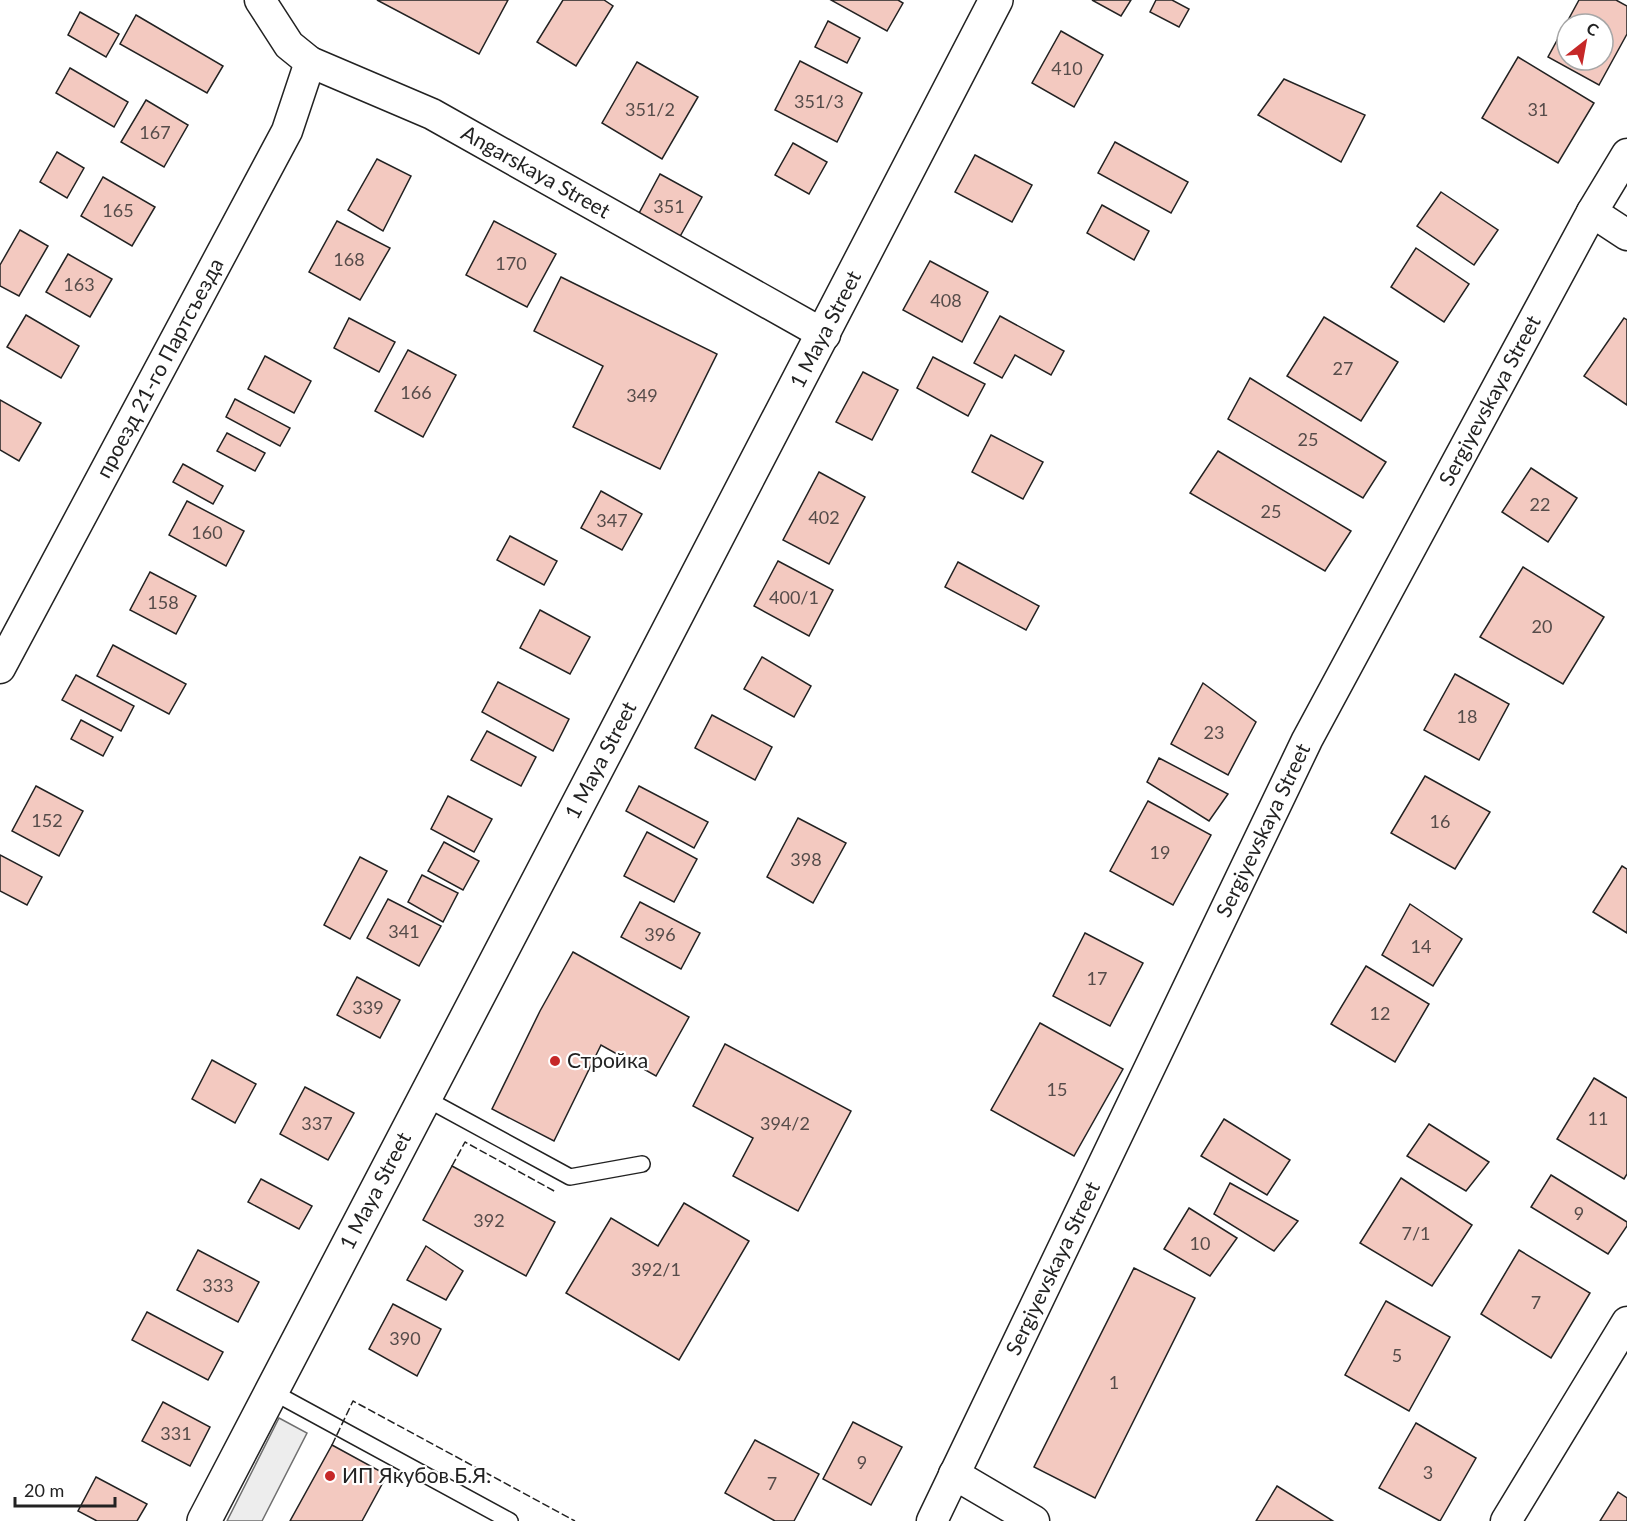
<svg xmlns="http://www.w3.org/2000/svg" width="1627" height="1521" viewBox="0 0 1627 1521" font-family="Lato,sans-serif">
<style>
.parking{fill:#ededed;stroke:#6f6f6f;stroke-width:1.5}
.building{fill:#f3c9c0;stroke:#222;stroke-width:1.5;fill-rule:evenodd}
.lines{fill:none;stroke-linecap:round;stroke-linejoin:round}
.lane-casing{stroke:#222;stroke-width:18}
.street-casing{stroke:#222;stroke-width:33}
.secondary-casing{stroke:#222;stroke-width:36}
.lane{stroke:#fff;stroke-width:15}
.street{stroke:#fff;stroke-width:30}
.secondary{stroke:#fff;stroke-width:33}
.fence{stroke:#222;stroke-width:1.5;stroke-dasharray:8 3;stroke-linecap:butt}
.poi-dot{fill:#c62828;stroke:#fff;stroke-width:2}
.labels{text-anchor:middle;stroke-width:4.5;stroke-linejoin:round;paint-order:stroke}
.number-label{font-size:18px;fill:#564c4a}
.street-label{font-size:21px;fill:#222;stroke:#fff}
.poi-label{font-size:21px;fill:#222;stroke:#fff;text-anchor:start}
</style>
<rect width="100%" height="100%" fill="#fff"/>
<polygon class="parking" points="279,1418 307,1433 262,1521 227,1521"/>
<g class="building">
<polygon points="377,0 508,0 479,54"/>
<polygon points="563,0 604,0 613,6 576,66 537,42"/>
<polygon points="831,0 898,0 903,3 887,31"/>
<polygon points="1092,0 1131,0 1121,16"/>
<polygon points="1156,0 1172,0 1189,9 1179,27 1150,12"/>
<path d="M1579,0H1616L1627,6V34L1599,85L1548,57ZM1567,24H1603V60H1567Z"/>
<polygon points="80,12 119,34 106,57 68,35"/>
<polygon points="136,15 223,66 207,93 120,44"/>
<polygon points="828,21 860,38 847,63 815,47"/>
<polygon points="1061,31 1103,55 1074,107 1032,83"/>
<polygon points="1518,57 1594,103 1558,163 1482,118"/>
<polygon points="800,61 862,93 837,142 775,110"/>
<polygon points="637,62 698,97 662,159 602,123"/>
<polygon points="70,68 128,102 114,127 56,93"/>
<polygon points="1284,79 1365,115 1341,162 1258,115"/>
<polygon points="146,100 188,125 164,167 121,142"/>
<polygon points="1115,142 1188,182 1171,213 1098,173"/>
<polygon points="793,143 827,162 809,194 775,175"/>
<polygon points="57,152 84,168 67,198 40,182"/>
<polygon points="975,155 1032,185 1012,222 955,192"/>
<polygon points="377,159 411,176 383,231 348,210"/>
<polygon points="660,174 702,197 678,240 637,217"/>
<polygon points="103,177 155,207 132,246 81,216"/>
<polygon points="1441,192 1498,230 1474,265 1417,226"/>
<polygon points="1102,205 1149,231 1134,260 1087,233"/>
<polygon points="337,221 390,248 360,300 309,272"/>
<polygon points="494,221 556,254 527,307 466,275"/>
<polygon points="20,230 48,246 19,296 0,286 0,265"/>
<polygon points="1416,248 1469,284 1444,322 1391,287"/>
<polygon points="68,254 112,279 90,317 46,292"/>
<polygon points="930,261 988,292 962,342 903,310"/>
<polygon points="561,277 717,354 660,469 573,427 603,366 534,331"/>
<polygon points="26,315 79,346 61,378 7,347"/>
<polygon points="1000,316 1064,351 1051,375 1015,355 1002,378 974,363"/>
<polygon points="1324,317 1398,362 1361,421 1287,376"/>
<polygon points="349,318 395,342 379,372 334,348"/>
<polygon points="1624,318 1627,320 1627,405 1584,376"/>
<polygon points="408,350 456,375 423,437 375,411"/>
<polygon points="265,356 311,381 294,413 248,389"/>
<polygon points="933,357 985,384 968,416 917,388"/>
<polygon points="863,372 898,390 872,440 836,422"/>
<polygon points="1250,378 1386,462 1363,498 1228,419"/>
<polygon points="235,399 290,428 280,446 226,417"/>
<polygon points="0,400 41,423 19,461 0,450"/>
<polygon points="227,433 265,453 255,471 217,451"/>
<polygon points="991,435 1043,462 1023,499 972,472"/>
<polygon points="1218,451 1351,531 1325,571 1190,493"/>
<polygon points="183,464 223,486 213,504 173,482"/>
<polygon points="1531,468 1577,498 1548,542 1502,512"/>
<polygon points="819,472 865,497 829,564 783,540"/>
<polygon points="601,491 642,514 622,550 581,528"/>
<polygon points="187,501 244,531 226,566 169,535"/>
<polygon points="510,536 557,561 544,585 497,560"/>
<polygon points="778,561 833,590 809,636 754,606"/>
<polygon points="958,562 1039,606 1026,630 945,587"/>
<polygon points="1523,567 1604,617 1563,684 1480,637"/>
<polygon points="150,572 196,596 176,634 130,610"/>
<polygon points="540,610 590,637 570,674 520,648"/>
<polygon points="113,645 186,684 169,714 97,676"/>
<polygon points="762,657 811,686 794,717 744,689"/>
<polygon points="1455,674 1509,704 1479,760 1424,730"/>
<polygon points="76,675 134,706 121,731 62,700"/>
<polygon points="498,682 569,719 553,751 482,712"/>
<polygon points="1203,683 1256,722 1228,775 1171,744"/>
<polygon points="712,715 772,747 755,780 695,748"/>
<polygon points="81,720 113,737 103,756 71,739"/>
<polygon points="487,731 536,757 521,786 471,760"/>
<polygon points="1159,758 1228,794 1209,821 1147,782"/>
<polygon points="1425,776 1490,812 1455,869 1391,833"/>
<polygon points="36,786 83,811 59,856 12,831"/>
<polygon points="639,786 708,822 694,848 626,811"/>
<polygon points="448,796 492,819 474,852 431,829"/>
<polygon points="1148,801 1211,835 1173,905 1110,871"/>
<polygon points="798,818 846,843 813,903 767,877"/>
<polygon points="647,832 697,859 674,902 624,876"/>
<polygon points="444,842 479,861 463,890 428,871"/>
<polygon points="0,855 42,877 27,905 0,891"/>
<polygon points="360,857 387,871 350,939 324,925"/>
<polygon points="1622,866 1627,869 1627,933 1593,912"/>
<polygon points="422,875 458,893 443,922 408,902"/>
<polygon points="388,899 441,926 419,966 367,938"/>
<polygon points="640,902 700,933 681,969 621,937"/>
<polygon points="1410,904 1462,939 1433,986 1382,955"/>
<polygon points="1085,933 1143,963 1110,1026 1053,996"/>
<polygon points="573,952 689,1017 656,1076 601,1045 554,1141 492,1109 540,1011"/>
<polygon points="1366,966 1429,1004 1395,1062 1331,1024"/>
<polygon points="357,977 400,1000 380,1038 337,1015"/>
<polygon points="1040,1023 1123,1069 1074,1156 991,1110"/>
<polygon points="725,1044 851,1111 798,1211 733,1176 753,1138 693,1106"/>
<polygon points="212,1060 256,1084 235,1123 192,1099"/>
<polygon points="1594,1078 1627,1098 1627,1174 1624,1179 1557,1139"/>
<polygon points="305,1087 354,1113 328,1160 280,1134"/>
<polygon points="1224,1119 1290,1160 1267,1195 1201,1156"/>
<polygon points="1429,1124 1489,1162 1466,1191 1407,1156"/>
<polygon points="452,1166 555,1222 526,1276 423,1220"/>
<polygon points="1551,1175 1627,1222 1627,1226 1608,1254 1531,1207"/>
<polygon points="1401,1178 1472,1225 1432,1286 1360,1243"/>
<polygon points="261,1179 312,1206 299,1229 248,1202"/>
<polygon points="1230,1183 1298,1221 1274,1251 1214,1214"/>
<polygon points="684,1203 749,1241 679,1360 566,1293 611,1218 658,1246"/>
<polygon points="1189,1208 1237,1238 1210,1276 1164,1249"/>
<polygon points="426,1246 463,1271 446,1300 407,1280"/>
<polygon points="198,1250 259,1282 238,1322 177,1290"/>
<polygon points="1519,1250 1590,1293 1551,1358 1481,1314"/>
<polygon points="1134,1268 1195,1298 1095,1498 1034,1467"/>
<polygon points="1386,1301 1450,1337 1409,1411 1345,1375"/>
<polygon points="393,1304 441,1329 417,1376 369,1349"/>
<polygon points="147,1312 223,1352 208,1380 132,1340"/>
<polygon points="163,1402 210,1427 190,1466 142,1441"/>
<polygon points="853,1422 902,1447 871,1505 823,1479"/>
<polygon points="1416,1423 1476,1458 1440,1521 1379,1488"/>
<polygon points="755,1440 819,1474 794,1521 775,1521 725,1493"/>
<polygon points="332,1445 387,1475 362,1521 290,1521"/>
<polygon points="96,1477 147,1504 137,1521 97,1521 78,1511"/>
<polygon points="1277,1486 1333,1521 1256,1521"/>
<polygon points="1618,1492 1627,1498 1627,1521 1600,1521"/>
</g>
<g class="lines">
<g class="lane-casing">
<g id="lane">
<polyline points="423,1097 570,1177 642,1164"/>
<polyline points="271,1391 510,1521"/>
</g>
</g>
<g class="street-casing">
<g id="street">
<path id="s1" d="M260,0L289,45L310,62L432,114L825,335"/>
<polyline points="1592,212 1627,235"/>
<path id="s2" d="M0,668L287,131L310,62"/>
<polyline points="954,1474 1034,1521"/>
<path id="s3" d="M932,1521L1307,740L1592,212L1627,154"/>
<polyline points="1506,1521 1627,1322"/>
</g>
</g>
<g class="secondary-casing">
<g id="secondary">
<path id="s4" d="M204,1521C467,1013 735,509 996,0"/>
</g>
</g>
<use href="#lane" class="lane"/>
<use href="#street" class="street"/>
<use href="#secondary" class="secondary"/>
<g class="fence">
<polyline points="452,1166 465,1142 556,1192"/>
<polyline points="332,1445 353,1401 575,1521"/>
</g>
</g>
<g class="poi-dot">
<circle cx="555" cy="1061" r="6"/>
<circle cx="330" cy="1476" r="6"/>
</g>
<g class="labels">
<g class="number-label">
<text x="1067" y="75">410</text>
<text x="819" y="108">351/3</text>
<text x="650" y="116">351/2</text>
<text x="1538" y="116">31</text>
<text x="155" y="139">167</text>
<text x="669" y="213">351</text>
<text x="118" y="217">165</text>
<text x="349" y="266">168</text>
<text x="511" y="270">170</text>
<text x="79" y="291">163</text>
<text x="946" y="307">408</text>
<text x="1343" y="375">27</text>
<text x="416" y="399">166</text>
<text x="642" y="402">349</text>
<text x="1308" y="446">25</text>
<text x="1540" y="511">22</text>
<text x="1271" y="518">25</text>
<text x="824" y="524">402</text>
<text x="612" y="527">347</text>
<text x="207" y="539">160</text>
<text x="794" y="604">400/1</text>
<text x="163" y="609">158</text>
<text x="1542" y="633">20</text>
<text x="1467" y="723">18</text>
<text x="1214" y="739">23</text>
<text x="47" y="827">152</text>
<text x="1440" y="828">16</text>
<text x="1160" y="859">19</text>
<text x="806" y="866">398</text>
<text x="404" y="938">341</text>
<text x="660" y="941">396</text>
<text x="1421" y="953">14</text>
<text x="1097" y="985">17</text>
<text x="368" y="1014">339</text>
<text x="1380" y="1020">12</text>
<text x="1057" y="1096">15</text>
<text x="1598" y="1125">11</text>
<text x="317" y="1130">337</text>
<text x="785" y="1130">394/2</text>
<text x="1579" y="1220">9</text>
<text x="489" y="1227">392</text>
<text x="1416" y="1240">7/1</text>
<text x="1200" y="1250">10</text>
<text x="656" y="1276">392/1</text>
<text x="218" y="1292">333</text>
<text x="1536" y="1309">7</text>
<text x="405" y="1345">390</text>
<text x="1397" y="1362">5</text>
<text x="1114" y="1389">1</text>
<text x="176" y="1440">331</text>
<text x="862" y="1469">9</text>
<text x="1428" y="1479">3</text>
<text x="772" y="1490">7</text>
</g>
<g class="street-label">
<text dy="7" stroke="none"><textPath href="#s1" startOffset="332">Angarskaya Street</textPath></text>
<text dy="7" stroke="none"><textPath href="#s4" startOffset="1344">1 Maya Street</textPath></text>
<text dy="7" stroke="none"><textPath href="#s2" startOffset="340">проезд 21-го Партсъезда</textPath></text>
<text dy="7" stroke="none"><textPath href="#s3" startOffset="1252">Sergiyevskaya Street</textPath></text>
<text dy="7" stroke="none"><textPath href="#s4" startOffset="858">1 Maya Street</textPath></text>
<text dy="7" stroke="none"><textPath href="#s3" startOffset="766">Sergiyevskaya Street</textPath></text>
<text dy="7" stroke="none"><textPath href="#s4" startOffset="372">1 Maya Street</textPath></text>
<text dy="7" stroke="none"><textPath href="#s3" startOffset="280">Sergiyevskaya Street</textPath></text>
</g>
<g class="poi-label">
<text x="567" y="1068">Стройка</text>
<text x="342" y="1483">ИП Якубов Б.Я.</text>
</g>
</g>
<g transform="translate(1585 42) rotate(31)"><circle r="28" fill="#ffffff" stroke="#a7a7a7" stroke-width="1.5"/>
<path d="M0-4.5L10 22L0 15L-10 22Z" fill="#c62828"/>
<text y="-9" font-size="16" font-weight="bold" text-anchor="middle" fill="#222222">С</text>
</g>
<path d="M15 1497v9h100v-9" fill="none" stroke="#222222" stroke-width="3"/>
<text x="24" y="1497" font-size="18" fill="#222222" stroke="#ffffff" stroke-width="4.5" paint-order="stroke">20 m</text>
</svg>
